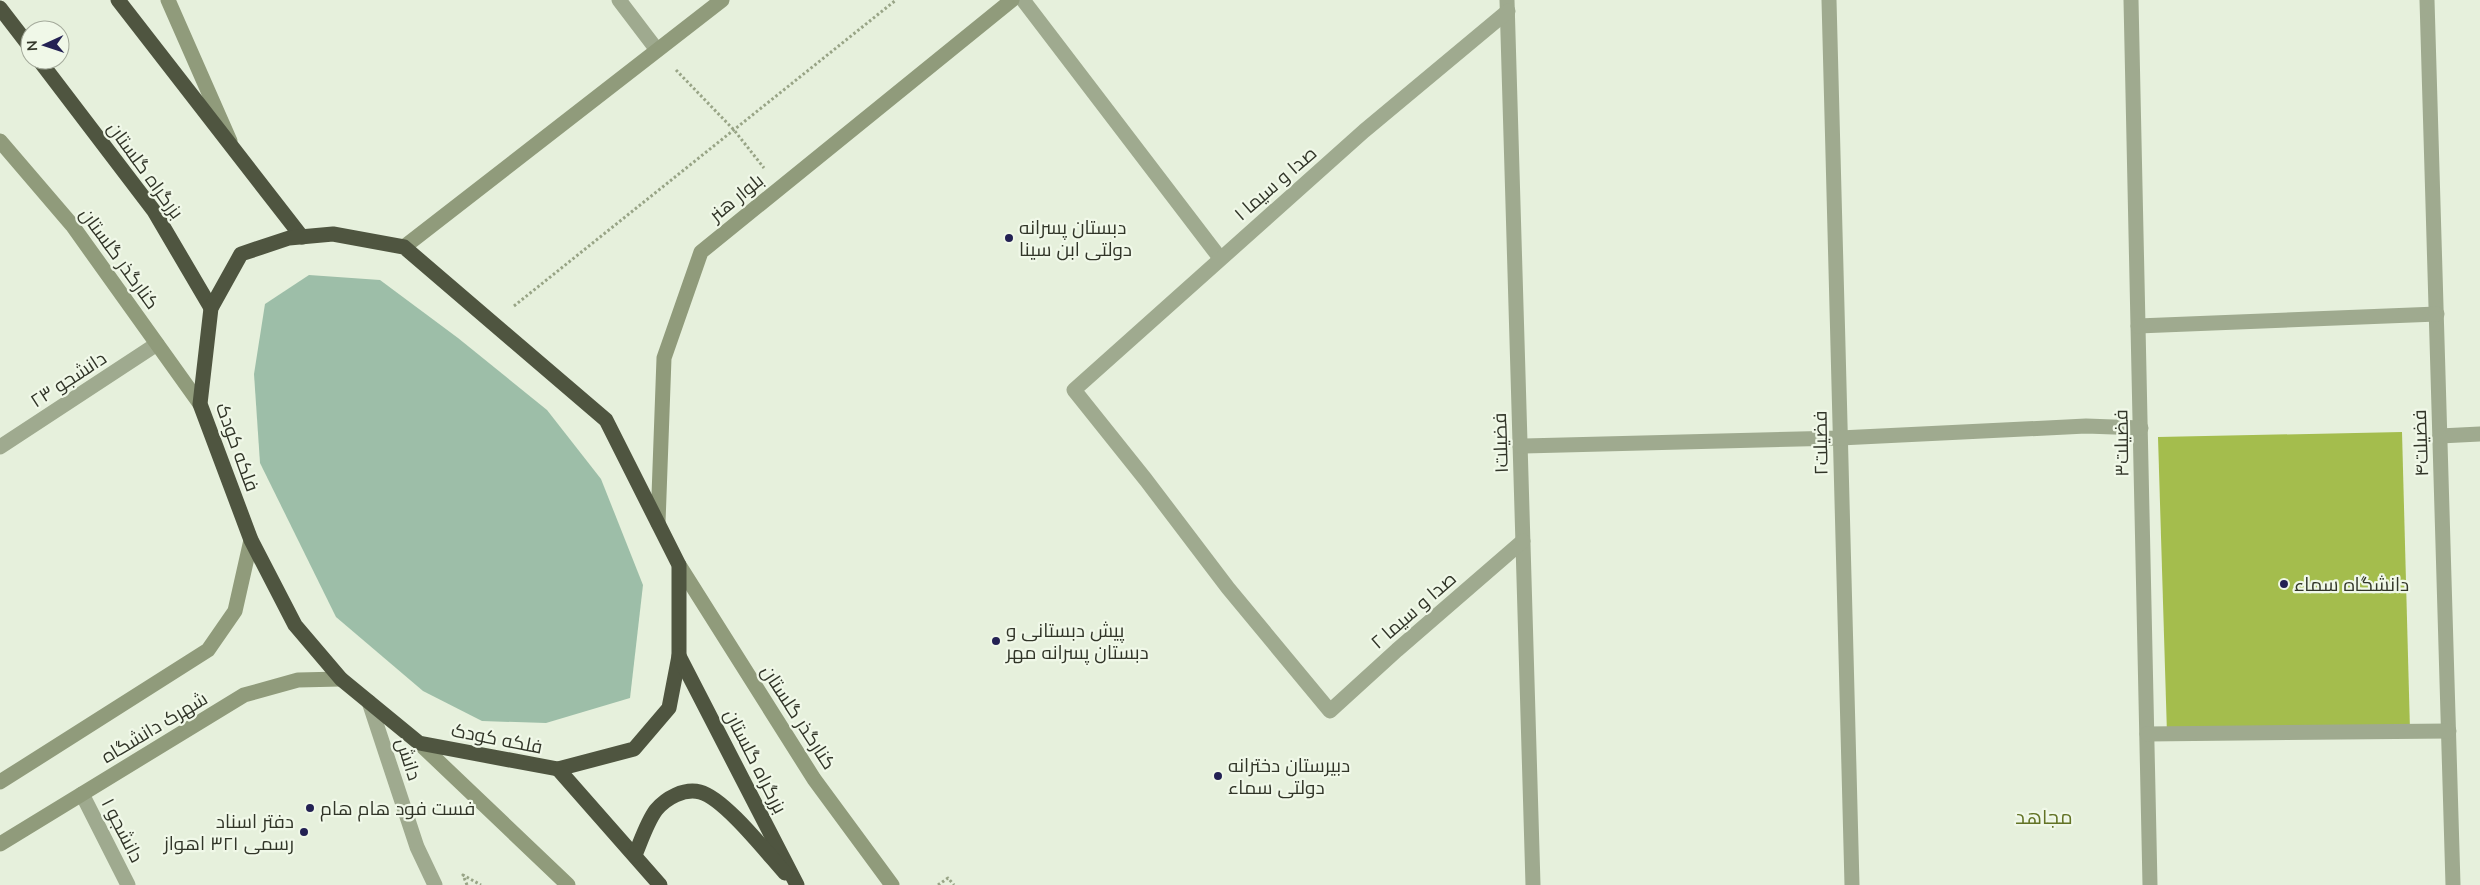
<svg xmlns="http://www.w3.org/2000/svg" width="2480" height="885" viewBox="0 0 2480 885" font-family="Mulish,Cairo,sans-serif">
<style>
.green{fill:#9dbea8}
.building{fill:#a4bd4d}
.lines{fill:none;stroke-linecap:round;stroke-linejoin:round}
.path{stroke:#98a486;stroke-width:3;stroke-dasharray:2.5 2.5;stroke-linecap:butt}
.street{stroke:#9faa8f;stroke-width:15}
.secondary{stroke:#909b7b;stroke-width:15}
.highway{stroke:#4f5540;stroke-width:15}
.poi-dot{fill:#232153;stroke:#f0f8e8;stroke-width:2}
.labels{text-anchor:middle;stroke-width:4.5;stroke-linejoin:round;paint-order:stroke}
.street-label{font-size:19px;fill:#313528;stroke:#f0f8e8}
.poi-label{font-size:19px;fill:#313528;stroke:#f0f8e8;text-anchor:start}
.neighbourhood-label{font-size:20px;fill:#627325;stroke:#f0f8e8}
</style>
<rect width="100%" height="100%" fill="#e6f0dc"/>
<polygon class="green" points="309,275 380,280 458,338 547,410 601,479 643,585 630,698 546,723 482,721 423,691 336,617 260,463 254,374 265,304"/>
<polygon class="building" points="2402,432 2410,731 2167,734 2158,437"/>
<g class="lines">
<g class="path">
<polyline points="676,70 734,130 764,168"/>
<polyline points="514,306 896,0"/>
<polyline points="467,885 463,875 481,885"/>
<polyline points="938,885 948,878 954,885"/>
</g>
<g class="street">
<polyline points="619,0 657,50"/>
<polyline points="1023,0 1220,258"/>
<polyline points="1507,0 1533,885"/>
<polyline points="1829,0 1852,885"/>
<polyline points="2131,0 2150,885"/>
<polyline points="2427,0 2453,885"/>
<polyline points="1508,11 1364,131 1074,390 1146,480 1228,588 1330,711 1397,650 1523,541"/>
<polyline points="2138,326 2437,314"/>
<polyline points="2440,436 2480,434"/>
<polyline points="1520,446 1840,438 2086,426 2141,428"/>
<polyline points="0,447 157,344"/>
<polyline points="369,702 417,847 435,885"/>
<polyline points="2147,734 2449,731"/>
<polyline points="82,794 128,885"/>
</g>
<g class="secondary">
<polyline points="168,0 230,141"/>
<polyline points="0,141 72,225 200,404"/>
<polyline points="404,247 722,0"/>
<polyline points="658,523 664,358 701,252 1012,0"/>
<polyline points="679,565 814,779 892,885"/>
<polyline points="419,743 568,885"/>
<polyline points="0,782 208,650 235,611 251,540"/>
<polyline points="0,844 244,695 298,680 341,679"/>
</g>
<g class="highway">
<polyline points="118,0 302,237"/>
<polyline points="0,8 30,47"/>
<polyline points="39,60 154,211 211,308"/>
<polygon points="333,234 404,247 606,420 679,565 679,656 669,708 634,749 558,769 419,743 341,679 295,625 251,540 200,404 211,308 241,254 289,238"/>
<polyline points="679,656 797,885"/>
<polyline points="558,769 660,885"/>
<path d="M635,855C641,841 647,822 656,810C666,798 684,788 700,792C724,798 767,853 785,873"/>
</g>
</g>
<g class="poi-dot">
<circle cx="1009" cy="238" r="5"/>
<circle cx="2284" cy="584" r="5"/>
<circle cx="996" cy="641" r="5"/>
<circle cx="1218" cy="776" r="5"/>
<circle cx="310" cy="808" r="5"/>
<circle cx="304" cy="832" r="5"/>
</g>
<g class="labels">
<g class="street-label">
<text transform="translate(146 170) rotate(54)" y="7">بزرگراه گلستان</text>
<text transform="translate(1275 183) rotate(-41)" y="7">صدا و سیما ۱</text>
<text transform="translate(736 197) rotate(-39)" y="7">بلوار هنر</text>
<text transform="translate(120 258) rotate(54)" y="7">کنارگذر گلستان</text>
<text transform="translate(68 379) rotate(-33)" y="7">دانشجو ۲۳</text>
<text transform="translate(1500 443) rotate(-92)" y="7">فضیلت۱</text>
<text transform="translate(1820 443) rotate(-91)" y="7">فضیلت۲</text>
<text transform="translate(2121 443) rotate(-91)" y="7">فضیلت۳</text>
<text transform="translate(2420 443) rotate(-92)" y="7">فضیلت۴</text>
<text transform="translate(238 447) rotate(70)" y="7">فلکه کودک</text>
<text transform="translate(1413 610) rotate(-41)" y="7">صدا و سیما ۲</text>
<text transform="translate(799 717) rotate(57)" y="7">کنارگذر گلستان</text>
<text transform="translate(154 727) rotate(-31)" y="7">شهرک دانشگاه</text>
<text transform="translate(497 738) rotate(11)" y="7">فلکه کودک</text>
<text transform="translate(409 759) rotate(72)" y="7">دانش</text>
<text transform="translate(756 761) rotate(63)" y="7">بزرگراه گلستان</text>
<text transform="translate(123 830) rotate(63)" y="7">دانشجو ۱</text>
</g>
<g class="poi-label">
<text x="1019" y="234">دبستان پسرانه<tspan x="1019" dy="22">دولتی ابن سینا</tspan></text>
<text x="2294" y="591">دانشگاه سماء</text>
<text x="1006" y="637">پیش دبستانی و<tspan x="1006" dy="22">دبستان پسرانه مهر</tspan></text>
<text x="1228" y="772">دبیرستان دخترانه<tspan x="1228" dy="22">دولتی سماء</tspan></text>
<text x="320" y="815">فست فود هام هام</text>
<text x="294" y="828" text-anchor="end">دفتر اسناد<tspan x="294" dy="22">رسمی ۳۲۱ اهواز</tspan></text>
</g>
<g class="neighbourhood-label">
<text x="2044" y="824">مجاهد</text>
</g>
</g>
<g transform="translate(45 45) rotate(267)"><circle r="24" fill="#f0f8e8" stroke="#a4aa9b"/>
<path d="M0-4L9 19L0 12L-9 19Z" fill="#232153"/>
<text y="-8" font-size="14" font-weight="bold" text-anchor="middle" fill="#313528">N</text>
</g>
</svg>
